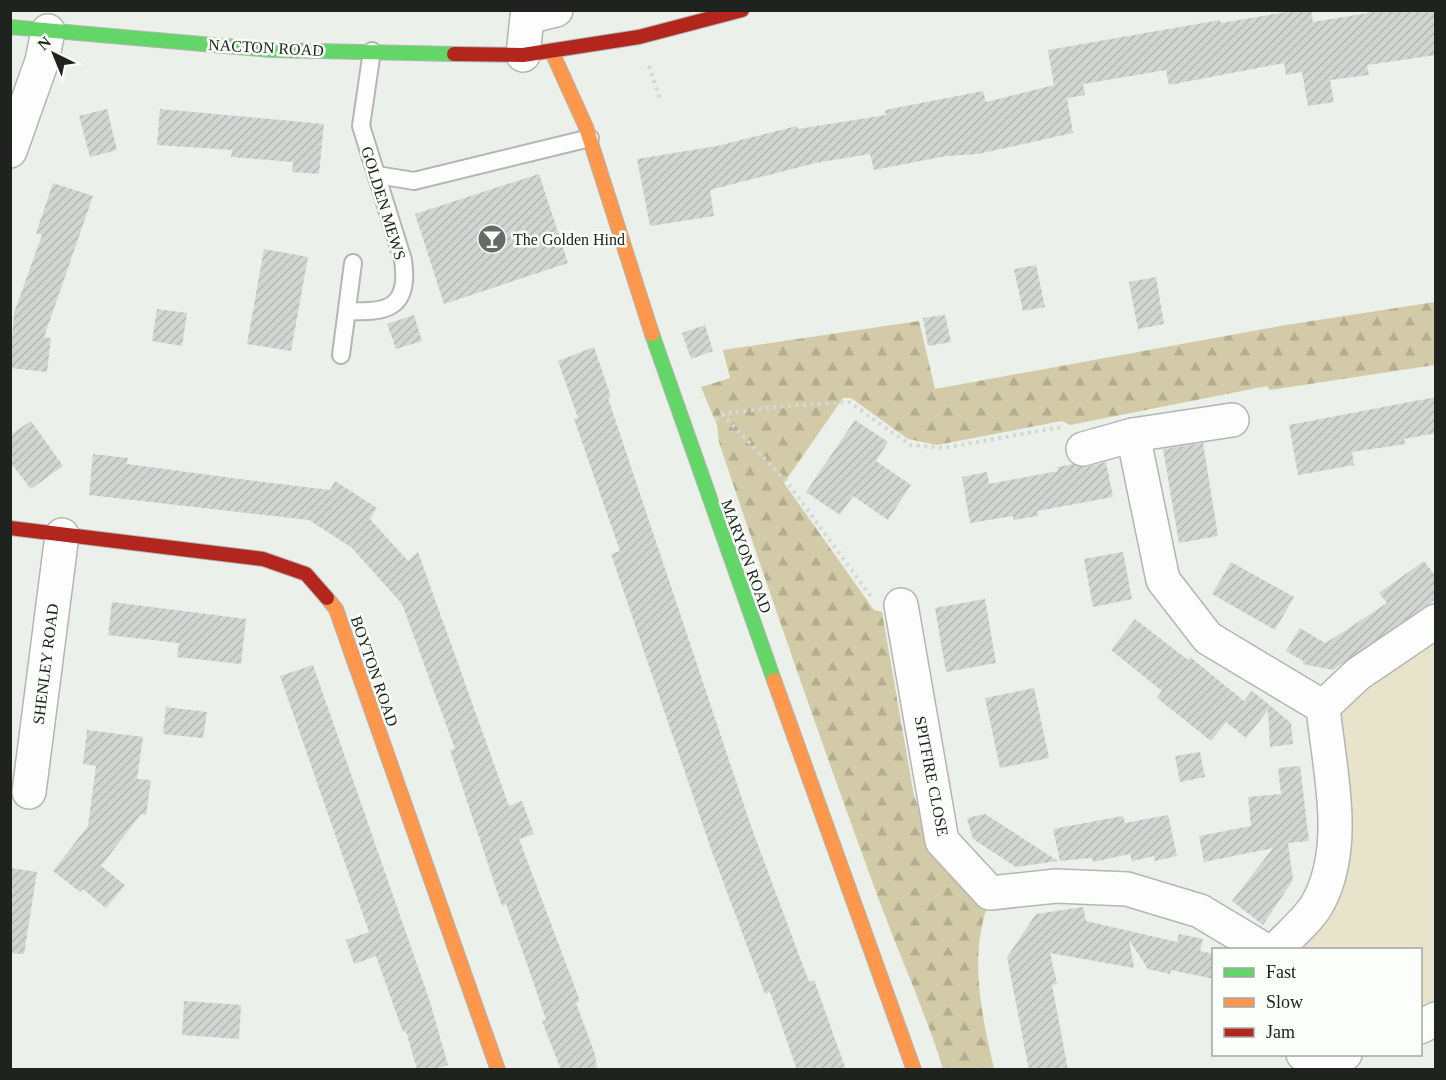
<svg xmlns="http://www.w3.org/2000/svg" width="1446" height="1080" viewBox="0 0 1446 1080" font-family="'Times New Roman',serif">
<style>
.green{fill:#e8e3cb}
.forest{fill:url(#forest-firs)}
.building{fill:url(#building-hatch)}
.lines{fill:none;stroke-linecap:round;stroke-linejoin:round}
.lane-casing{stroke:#b3b6b3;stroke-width:20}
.street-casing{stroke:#b3b6b3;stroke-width:36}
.fast-casing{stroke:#b3b6b3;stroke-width:16}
.slow-casing{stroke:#b3b6b3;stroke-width:16}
.jam-casing{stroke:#b3b6b3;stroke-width:16}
.path{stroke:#d6d7d6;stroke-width:4;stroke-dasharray:3 4.5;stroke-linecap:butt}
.lane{stroke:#fcfdfc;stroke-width:16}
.street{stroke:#fcfdfc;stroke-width:33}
.fast{stroke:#63d668;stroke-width:14}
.slow{stroke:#ff974d;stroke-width:14}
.jam{stroke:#b3261e;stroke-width:14}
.labels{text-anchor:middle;stroke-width:5;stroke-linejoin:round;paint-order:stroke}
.street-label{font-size:16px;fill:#20221f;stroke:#fafff9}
.poi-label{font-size:16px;fill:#20221f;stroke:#fafff9;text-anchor:start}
</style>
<defs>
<pattern id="forest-firs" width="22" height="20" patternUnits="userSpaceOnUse" patternTransform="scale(1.5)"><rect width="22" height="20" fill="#d3caa7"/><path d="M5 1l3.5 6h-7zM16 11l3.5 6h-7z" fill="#b5ad8f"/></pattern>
<pattern id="building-hatch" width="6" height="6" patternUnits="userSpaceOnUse" patternTransform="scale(1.5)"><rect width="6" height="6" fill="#d2d6d3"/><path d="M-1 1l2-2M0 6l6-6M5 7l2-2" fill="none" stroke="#b4b7b5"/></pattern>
</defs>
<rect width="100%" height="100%" fill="#ebf0eb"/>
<polygon class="green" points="1435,621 1435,1019 1421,1027 1420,950 1276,950 1318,903 1323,707"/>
<path class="forest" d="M1435,302V365L1270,390L1267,386L1070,425L1062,421L937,445L908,439L851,398H843L784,483L874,610L882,612L914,796L932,844L987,907C969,961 982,1015 994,1069H943C925,1011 900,957 879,900C823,748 770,595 719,442L717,425L701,387L730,378L723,350L919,321L935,389L1286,325Z"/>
<g class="building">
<polygon points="1299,10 1311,10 1313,22 1368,13 1368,10 1436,10 1436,55 1367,65 1369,75 1330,80 1334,102 1308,106 1302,72 1286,75 1284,63 1169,85 1166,70 1083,84 1085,95 1067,98 1073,133 978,154 946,156 874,170 870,154 815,163 710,190 714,216 650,226 637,159 717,146 797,126 798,129 886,115 885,110 983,91 986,102 1054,85 1048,50 1220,20 1221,23"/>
<polygon points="107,109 117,150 90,157 79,116"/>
<polygon points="160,109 324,124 319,174 292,172 293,162 231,157 232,150 157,145"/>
<polygon points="539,174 568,263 444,304 415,214"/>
<polygon points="53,183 93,196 44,337 51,338 47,372 10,368 14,313 42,235 36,233"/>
<polygon points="264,249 308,257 291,351 247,344"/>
<polygon points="1036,265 1045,307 1023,311 1014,269"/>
<polygon points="1156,277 1164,324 1138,329 1129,282"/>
<polygon points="157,309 187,313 182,346 152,341"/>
<polygon points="414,315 422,341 396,349 387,324"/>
<polygon points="945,315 951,342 928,346 923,318"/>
<polygon points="705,325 713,351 691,359 682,333"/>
<polygon points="594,347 611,397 608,398 752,829 809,982 814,980 846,1070 797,1070 770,992 765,994 712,852 611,554 620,551 574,419 578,418 558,361"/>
<polygon points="1436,397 1436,433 1404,439 1405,444 1352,452 1354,465 1298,475 1289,425"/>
<polygon points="855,420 888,442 876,461 911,485 888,520 853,496 840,515 806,492"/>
<polygon points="31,421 63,466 31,489 10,462 10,435"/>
<polygon points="1203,443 1218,536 1179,543 1163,449"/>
<polygon points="93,454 128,458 127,464 255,481 330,490 335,481 377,508 370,519 408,561 418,552 509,806 522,801 534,834 519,839 580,1001 576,1003 595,1054 597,1070 561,1070 542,1021 546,1020 536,990 506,904 502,906 450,750 455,749 402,604 352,548 309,520 89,495"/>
<polygon points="1106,462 1113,497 1037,511 1038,516 1013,520 1013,516 970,523 962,477 987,472 989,484 1058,471 1057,467 1073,464 1087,467"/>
<polygon points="1123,552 1132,599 1093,607 1084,559"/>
<polygon points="1424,561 1436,577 1436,599 1339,666 1333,670 1303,664 1303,661 1286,651 1300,628 1325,643 1340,634 1387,603 1379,593"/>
<polygon points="1231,562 1294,597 1275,630 1212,594"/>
<polygon points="985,599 996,663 946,672 935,608"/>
<polygon points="112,602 246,619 241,664 177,657 179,643 108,635"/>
<polygon points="1135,619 1188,660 1190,657 1244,701 1252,691 1267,703 1291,723 1293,744 1270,747 1268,710 1246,738 1226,722 1211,741 1157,698 1162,691 1111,650"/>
<polygon points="313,665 429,999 448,1065 434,1070 417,1070 406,1031 403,1032 376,956 354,964 346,940 369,932 280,676"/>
<polygon points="1034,688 1049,758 1000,768 985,698"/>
<polygon points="166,707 207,712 203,738 163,734"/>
<polygon points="87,730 143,737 137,779 151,780 146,815 141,814 101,866 125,885 106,908 83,889 80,892 53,871 88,826 96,766 83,764"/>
<polygon points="1200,752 1205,777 1180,782 1175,756"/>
<polygon points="1300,766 1309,841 1288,843 1293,880 1263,925 1232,901 1273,848 1204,862 1199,836 1251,826 1248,797 1281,794 1278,768"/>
<polygon points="985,814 1010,830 1058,861 1016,867 973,839 967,818"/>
<polygon points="1168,815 1177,856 1155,861 1154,856 1132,861 1130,854 1093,862 1092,858 1060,861 1053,829 1123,816 1125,823"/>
<polygon points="10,868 37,872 24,954 10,953"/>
<polygon points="1083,907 1086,921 1177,942 1179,934 1203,939 1200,951 1214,954 1214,979 1171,970 1170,974 1148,969 1129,940 1134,968 1050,953 1057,984 1052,985 1068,1070 1029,1070 1007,957 1036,914"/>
<polygon points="184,1001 241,1005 239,1039 182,1035"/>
</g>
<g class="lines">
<g class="lane-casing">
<g id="lane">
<polyline points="377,175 414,181 590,138"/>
<path d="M347,311C388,313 410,308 403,260L361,126L372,51"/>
<polyline points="341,355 353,263"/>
</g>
</g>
<g class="street-casing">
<g id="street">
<polyline points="523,55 527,17 556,10"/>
<polyline points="10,151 42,61 48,31"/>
<polyline points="1133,435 1163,580 1208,638 1323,707"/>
<polyline points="1083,449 1133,435 1232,420"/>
<polyline points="901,605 942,841 990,893 1056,886 1127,889 1200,911 1265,950"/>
<polyline points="29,792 62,535"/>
<path d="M1276,950C1289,935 1310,919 1319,901C1349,843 1329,769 1323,707L1358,674L1436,621"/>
<polyline points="1420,1027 1436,1019"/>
<polyline points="1303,1054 1326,1064 1345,1054"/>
</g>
</g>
<g class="fast-casing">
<g id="fast">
<polyline points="10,27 271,50 454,54"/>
<polyline points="652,334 774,680"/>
</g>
</g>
<g class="slow-casing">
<g id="slow">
<polyline points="552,52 586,127 652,334"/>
<polyline points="327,598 336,609 498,1070"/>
<polyline points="774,680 914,1070"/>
</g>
</g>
<g class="jam-casing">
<g id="jam">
<polyline points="454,54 523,55 639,37 742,10"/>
<polyline points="10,528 263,559 306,574 327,598"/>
</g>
</g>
<g class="path">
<polyline points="649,66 660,99"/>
<polyline points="722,414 788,483 872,598"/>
<polyline points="716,420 722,414 784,406 849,402 910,445 944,448 1061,427"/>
</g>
<use href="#lane" class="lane"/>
<use href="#street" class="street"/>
<use href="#fast" class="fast"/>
<use href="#slow" class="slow"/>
<use href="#jam" class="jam"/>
</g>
<defs>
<g id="bar-disc" transform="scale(1.5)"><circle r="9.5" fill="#676a66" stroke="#fafff9"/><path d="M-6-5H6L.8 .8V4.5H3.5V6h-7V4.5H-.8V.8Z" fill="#fff"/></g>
</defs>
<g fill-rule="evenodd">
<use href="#bar-disc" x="492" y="239"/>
</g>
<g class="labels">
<g class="street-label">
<text transform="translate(266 47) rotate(3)" y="6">NACTON ROAD</text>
<text transform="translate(384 203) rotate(73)" y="6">GOLDEN MEWS</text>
<text transform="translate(747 556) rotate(70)" y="6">MARYON ROAD</text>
<text transform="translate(45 664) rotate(-83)" y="6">SHENLEY ROAD</text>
<text transform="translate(375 671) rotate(71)" y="6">BOYTON ROAD</text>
<text transform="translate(932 776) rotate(79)" y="6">SPITFIRE CLOSE</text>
</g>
<g class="poi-label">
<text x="513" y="245">The Golden Hind</text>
</g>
</g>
<rect width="1446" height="1080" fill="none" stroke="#20221f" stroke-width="24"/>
<rect x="1212" y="948" width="210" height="108" fill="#fafff9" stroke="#a3a7a2" stroke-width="1.5"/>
<rect x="1224" y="968" width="30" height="9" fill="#63d668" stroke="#a3a7a2" stroke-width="1.5"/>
<text x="1266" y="978" font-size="18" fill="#20221f">Fast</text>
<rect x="1224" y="998" width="30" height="9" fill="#ff974d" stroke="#a3a7a2" stroke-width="1.5"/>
<text x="1266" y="1008" font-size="18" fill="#20221f">Slow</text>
<rect x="1224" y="1028" width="30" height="9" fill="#b3261e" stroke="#a3a7a2" stroke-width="1.5"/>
<text x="1266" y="1038" font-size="18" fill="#20221f">Jam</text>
<g transform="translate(54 54) rotate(317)" stroke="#fafff9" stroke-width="4.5" paint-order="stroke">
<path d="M0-4.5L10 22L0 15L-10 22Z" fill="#20221f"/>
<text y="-9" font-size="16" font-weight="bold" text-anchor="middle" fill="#20221f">N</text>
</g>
</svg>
